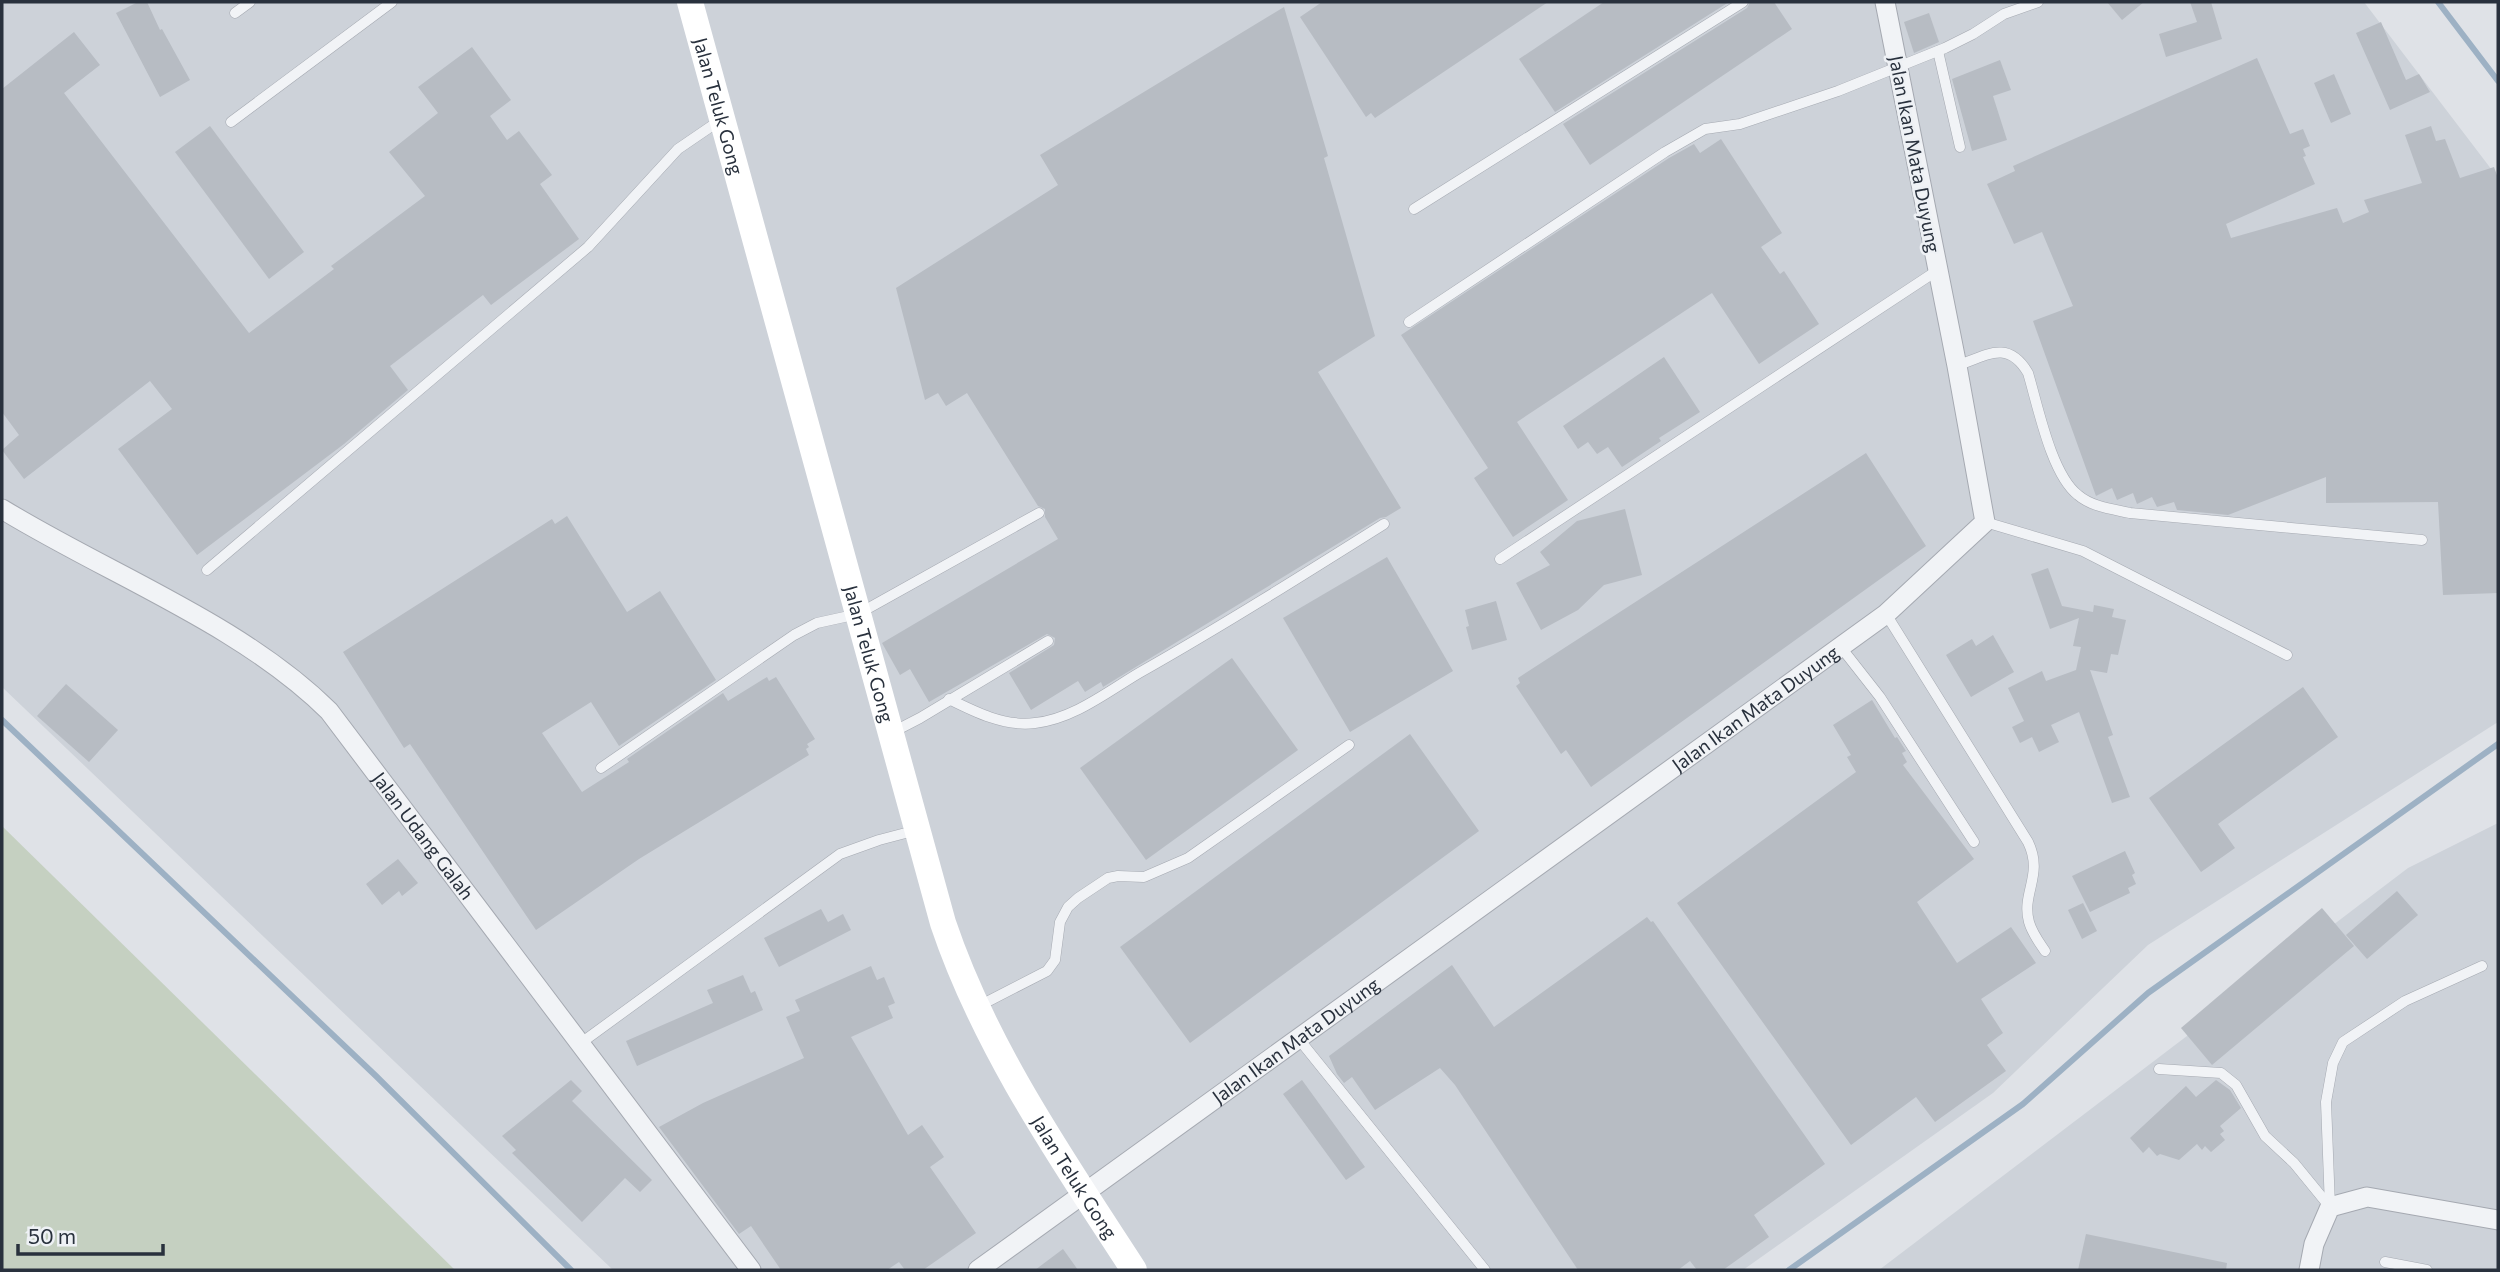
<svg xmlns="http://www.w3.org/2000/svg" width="2500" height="1272" viewBox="0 0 2500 1272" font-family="Commissioner,sans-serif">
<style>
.built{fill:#cdd2d9}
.green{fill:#c5d0c1}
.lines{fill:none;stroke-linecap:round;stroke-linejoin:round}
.stream{stroke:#9db1c4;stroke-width:6}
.building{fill:#b7bcc3}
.lane-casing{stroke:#a5a9b1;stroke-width:11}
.street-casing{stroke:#a5a9b1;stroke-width:21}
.lane{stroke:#f1f3f6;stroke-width:10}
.street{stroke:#f1f3f6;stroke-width:19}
.secondary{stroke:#fff;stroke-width:26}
.labels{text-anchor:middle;stroke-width:5;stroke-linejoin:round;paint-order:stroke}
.street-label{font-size:19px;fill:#29313d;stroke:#eef1f5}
</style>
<rect width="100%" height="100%" fill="#dfe2e7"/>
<g class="built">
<polygon points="2,2 2364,2 2498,178 2498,722 2148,945 1993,1093 1743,1270 613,1270 2,687"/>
<polygon points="2498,823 2498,1270 1879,1270 2408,868"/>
</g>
<polygon class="green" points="2,826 455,1270 2,1270"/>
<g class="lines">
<g class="stream">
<polyline points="2438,2 2498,81"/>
<polyline points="2,720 376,1076 571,1270"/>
<polyline points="1789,1270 2023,1104 2148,993 2498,744"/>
</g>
</g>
<g class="building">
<polygon points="138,2 147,2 160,30 162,29 190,80 160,97 116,13"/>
<polygon points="1322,2 1548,2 1375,118 1371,113 1366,117 1300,17"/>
<polygon points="1604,2 1729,2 1555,112 1519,59"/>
<polygon points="1750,2 1774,2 1792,29 1590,165 1563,124 1747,8"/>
<polygon points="2107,2 2144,2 2122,20"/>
<polygon points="2190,2 2211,2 2222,39 2166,57 2159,34 2197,22"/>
<polygon points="1284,7 1328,156 1324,158 1375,336 1318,372 1401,508 1386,517 1380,518 1103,687 1101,682 1085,692 1078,681 1031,710 1009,673 1054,645 1055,638 1047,634 929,702 910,669 900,675 882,643 1058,539 1045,517 1045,509 1038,506 967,393 946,406 938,393 925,400 896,288 1058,185 1040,155"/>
<polygon points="1929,13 1939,42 1914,53 1904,22"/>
<polygon points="2381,22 2406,80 2419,74 2430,92 2390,110 2356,33"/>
<polygon points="74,32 100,65 64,93 249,333 334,269 331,266 425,196 389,152 438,113 418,87 472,47 511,100 490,116 507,140 519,131 552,175 540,184 579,239 491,305 483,295 390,366 408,390 344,444 197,555 118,449 172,409 150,381 24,479 2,450 19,435 2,412 2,89"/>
<polygon points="2257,58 2290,134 2303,129 2310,146 2303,149 2306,156 2303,157 2315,184 2226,224 2231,238 2337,208 2343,223 2369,212 2364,200 2422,183 2405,135 2431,126 2436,141 2445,139 2460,178 2494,167 2498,178 2498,593 2443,595 2438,502 2326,503 2326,477 2228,515 2177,510 2174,502 2157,507 2152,497 2137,504 2133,493 2117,500 2112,488 2096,496 2033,321 2073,306 2042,232 2014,244 1987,184 2015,171 2013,166"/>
<polygon points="2000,60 2011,90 1993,96 2007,140 1972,151 1952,79"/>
<polygon points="2334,74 2351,114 2331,123 2314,83"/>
<polygon points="210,126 304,252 269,279 175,152"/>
<polygon points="1721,139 1782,233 1761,247 1780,274 1784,271 1819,324 1759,364 1712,293 1517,422 1568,500 1513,537 1474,478 1488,468 1401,335 1669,158 1694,144 1700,153"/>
<polygon points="1664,357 1700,412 1659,438 1661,441 1622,467 1608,447 1597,454 1588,442 1578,449 1563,426"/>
<polygon points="1866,453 1926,546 1591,787 1566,750 1561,754 1516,686 1520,683 1518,678"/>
<polygon points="1625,509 1642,575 1604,585 1578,610 1541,630 1516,583 1550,565 1540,552 1577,521"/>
<polygon points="567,516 627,612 660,591 716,680 619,746 591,702 542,733 582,792 629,762 627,759 723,693 728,701 767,677 769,681 776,677 815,739 807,744 809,747 806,749 809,755 639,859 536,930 410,744 404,748 343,652 552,519 555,524"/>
<polygon points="1387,557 1453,671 1350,732 1283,618"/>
<polygon points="2048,568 2062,606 2093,612 2094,605 2114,609 2112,617 2126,620 2118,655 2111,654 2107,673 2090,670 2113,735 2108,737 2130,797 2112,803 2079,712 2051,725 2059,742 2039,752 2032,737 2020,743 2012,727 2024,721 2008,688 2042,671 2046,681 2076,670 2081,647 2073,646 2079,618 2050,629 2031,574"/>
<polygon points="1496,601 1507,640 1472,650 1466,627 1469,626 1465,610"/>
<polygon points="1993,635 2014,672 1971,697 1946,655 1972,639 1976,646"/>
<polygon points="1232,658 1298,750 1146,860 1080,768"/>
<polygon points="66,684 118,730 89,762 37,716"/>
<polygon points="2303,687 2338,737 2218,824 2235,848 2201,872 2149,798"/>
<polygon points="1872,700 1895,738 1897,737 1906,751 1902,753 1907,762 1903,765 1974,859 1917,902 1957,963 2011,927 2036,963 1981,999 2003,1033 1987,1045 2006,1071 1935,1122 1916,1097 1851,1145 1677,903 1856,772 1847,757 1851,755 1833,725"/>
<polygon points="1410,734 1479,831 1190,1043 1120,947"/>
<polygon points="2125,851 2135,873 2132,875 2136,884 2128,888 2130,893 2090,912 2072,876"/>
<polygon points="398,859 418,883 402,896 399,891 382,905 366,884"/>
<polygon points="2397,891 2418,915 2367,959 2346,935"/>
<polygon points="2083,903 2097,931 2082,939 2068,910"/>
<polygon points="2322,908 2354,946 2212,1065 2181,1028"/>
<polygon points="821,909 828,922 843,914 851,930 779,967 764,938"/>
<polygon points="1647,917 1651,922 1653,921 1825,1164 1754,1215 1769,1237 1723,1270 1697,1270 1690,1261 1678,1270 1578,1270 1455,1085 1440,1068 1375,1110 1352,1077 1344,1083 1337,1074 1329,1056 1452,965 1494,1027"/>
<polygon points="871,966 877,980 884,977 895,1003 888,1006 893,1018 851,1037 908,1135 922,1125 944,1157 930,1167 976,1233 923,1270 905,1270 899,1262 887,1270 781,1270 751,1226 739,1234 659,1127 703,1103 804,1058 786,1017 800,1011 795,1000"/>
<polygon points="743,975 751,993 755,991 763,1010 637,1066 626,1041 713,1003 707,990"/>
<polygon points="571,1080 582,1091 572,1101 652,1180 640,1192 625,1178 582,1222 512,1153 516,1150 502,1136"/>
<polygon points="1302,1080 1365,1167 1346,1180 1283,1094"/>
<polygon points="2216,1080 2230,1090 2241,1108 2220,1126 2224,1131 2220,1134 2225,1140 2211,1152 2205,1146 2202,1150 2197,1144 2179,1160 2160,1154 2157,1156 2149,1147 2143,1153 2130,1138 2186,1086 2196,1097"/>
<polygon points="2086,1234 2227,1263 2226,1270 2078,1270"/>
<polygon points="1063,1249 1078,1270 1035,1270"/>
</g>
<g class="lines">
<g class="lane-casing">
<g id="lane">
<polyline points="235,13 250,2"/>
<polyline points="1938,51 1960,147"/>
<polyline points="231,122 392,2"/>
<polyline points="1414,209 1743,2"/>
<polyline points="1409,322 1665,152 1705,129 1740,124 1838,91 1945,48 1973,34 2004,14 2038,2"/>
<path d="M1957,366C1987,355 2008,339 2028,373C2038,406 2051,474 2078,495C2092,507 2112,509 2130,513L2422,540"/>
<polyline points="1985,522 2083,551 2287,655"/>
<polyline points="1500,559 1938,270"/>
<polyline points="207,570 588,247 678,149 719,121"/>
<path d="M1886,614L2028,842C2044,875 2021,893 2029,922C2032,933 2039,942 2045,951"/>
<polyline points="1840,646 1880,697 1974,842"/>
<path d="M949,699C975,712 1005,727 1035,723C1073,719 1107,692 1139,673C1222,626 1303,575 1384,524"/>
<polyline points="891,733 920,718 1048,641"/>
<polyline points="601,768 794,635 817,623 858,614 1039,513"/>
<polyline points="977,1007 1047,971 1055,960 1060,922 1068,907 1078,898 1108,878 1118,876 1144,877 1188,858 1349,745"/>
<polyline points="1298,1038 1485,1270"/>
<polyline points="581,1043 840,854 879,840 917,830"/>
<polyline points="2159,1069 2221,1073 2236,1085 2265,1136 2294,1163 2330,1207"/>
<polyline points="2330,1207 2326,1102 2333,1063 2343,1042 2405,1001 2482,966"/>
<polyline points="2385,1262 2427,1270"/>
</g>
</g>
<g class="street-casing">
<g id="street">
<path id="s1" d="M2,509C108,574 241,624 329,711L751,1270"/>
<path id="s2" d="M978,1270L1886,614L1985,522L1957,366L1885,2"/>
<polyline points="2309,1270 2314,1244 2330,1207 2367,1197 2498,1220"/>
</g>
</g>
<use href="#lane" class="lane"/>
<use href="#street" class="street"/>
<path class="secondary" id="s3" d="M690,2L943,923C985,1048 1062,1159 1134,1270"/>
</g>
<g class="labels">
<g class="street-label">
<text dy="7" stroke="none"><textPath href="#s3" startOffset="108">Jalan Teluk Gong</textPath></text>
<text transform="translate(1915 154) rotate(79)" y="7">Jalan Ikan Mata Duyung</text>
<text dy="7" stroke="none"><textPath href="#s3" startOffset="676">Jalan Teluk Gong</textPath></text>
<text dy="7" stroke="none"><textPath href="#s2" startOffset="959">Jalan Ikan Mata Duyung</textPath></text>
<text dy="7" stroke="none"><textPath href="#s1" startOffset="542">Jalan Udang Galah</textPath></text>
<text dy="7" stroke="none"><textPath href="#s2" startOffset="392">Jalan Ikan Mata Duyung</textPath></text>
<text dy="7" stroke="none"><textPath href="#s3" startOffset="1242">Jalan Teluk Gong</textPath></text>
</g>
</g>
<rect width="2500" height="1272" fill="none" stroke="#29313d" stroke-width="7"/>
<path d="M18 1244v10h145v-10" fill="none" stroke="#29313d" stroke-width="3.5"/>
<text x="28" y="1244" font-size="21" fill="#29313d" stroke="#eef1f5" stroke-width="5" paint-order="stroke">50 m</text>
</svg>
